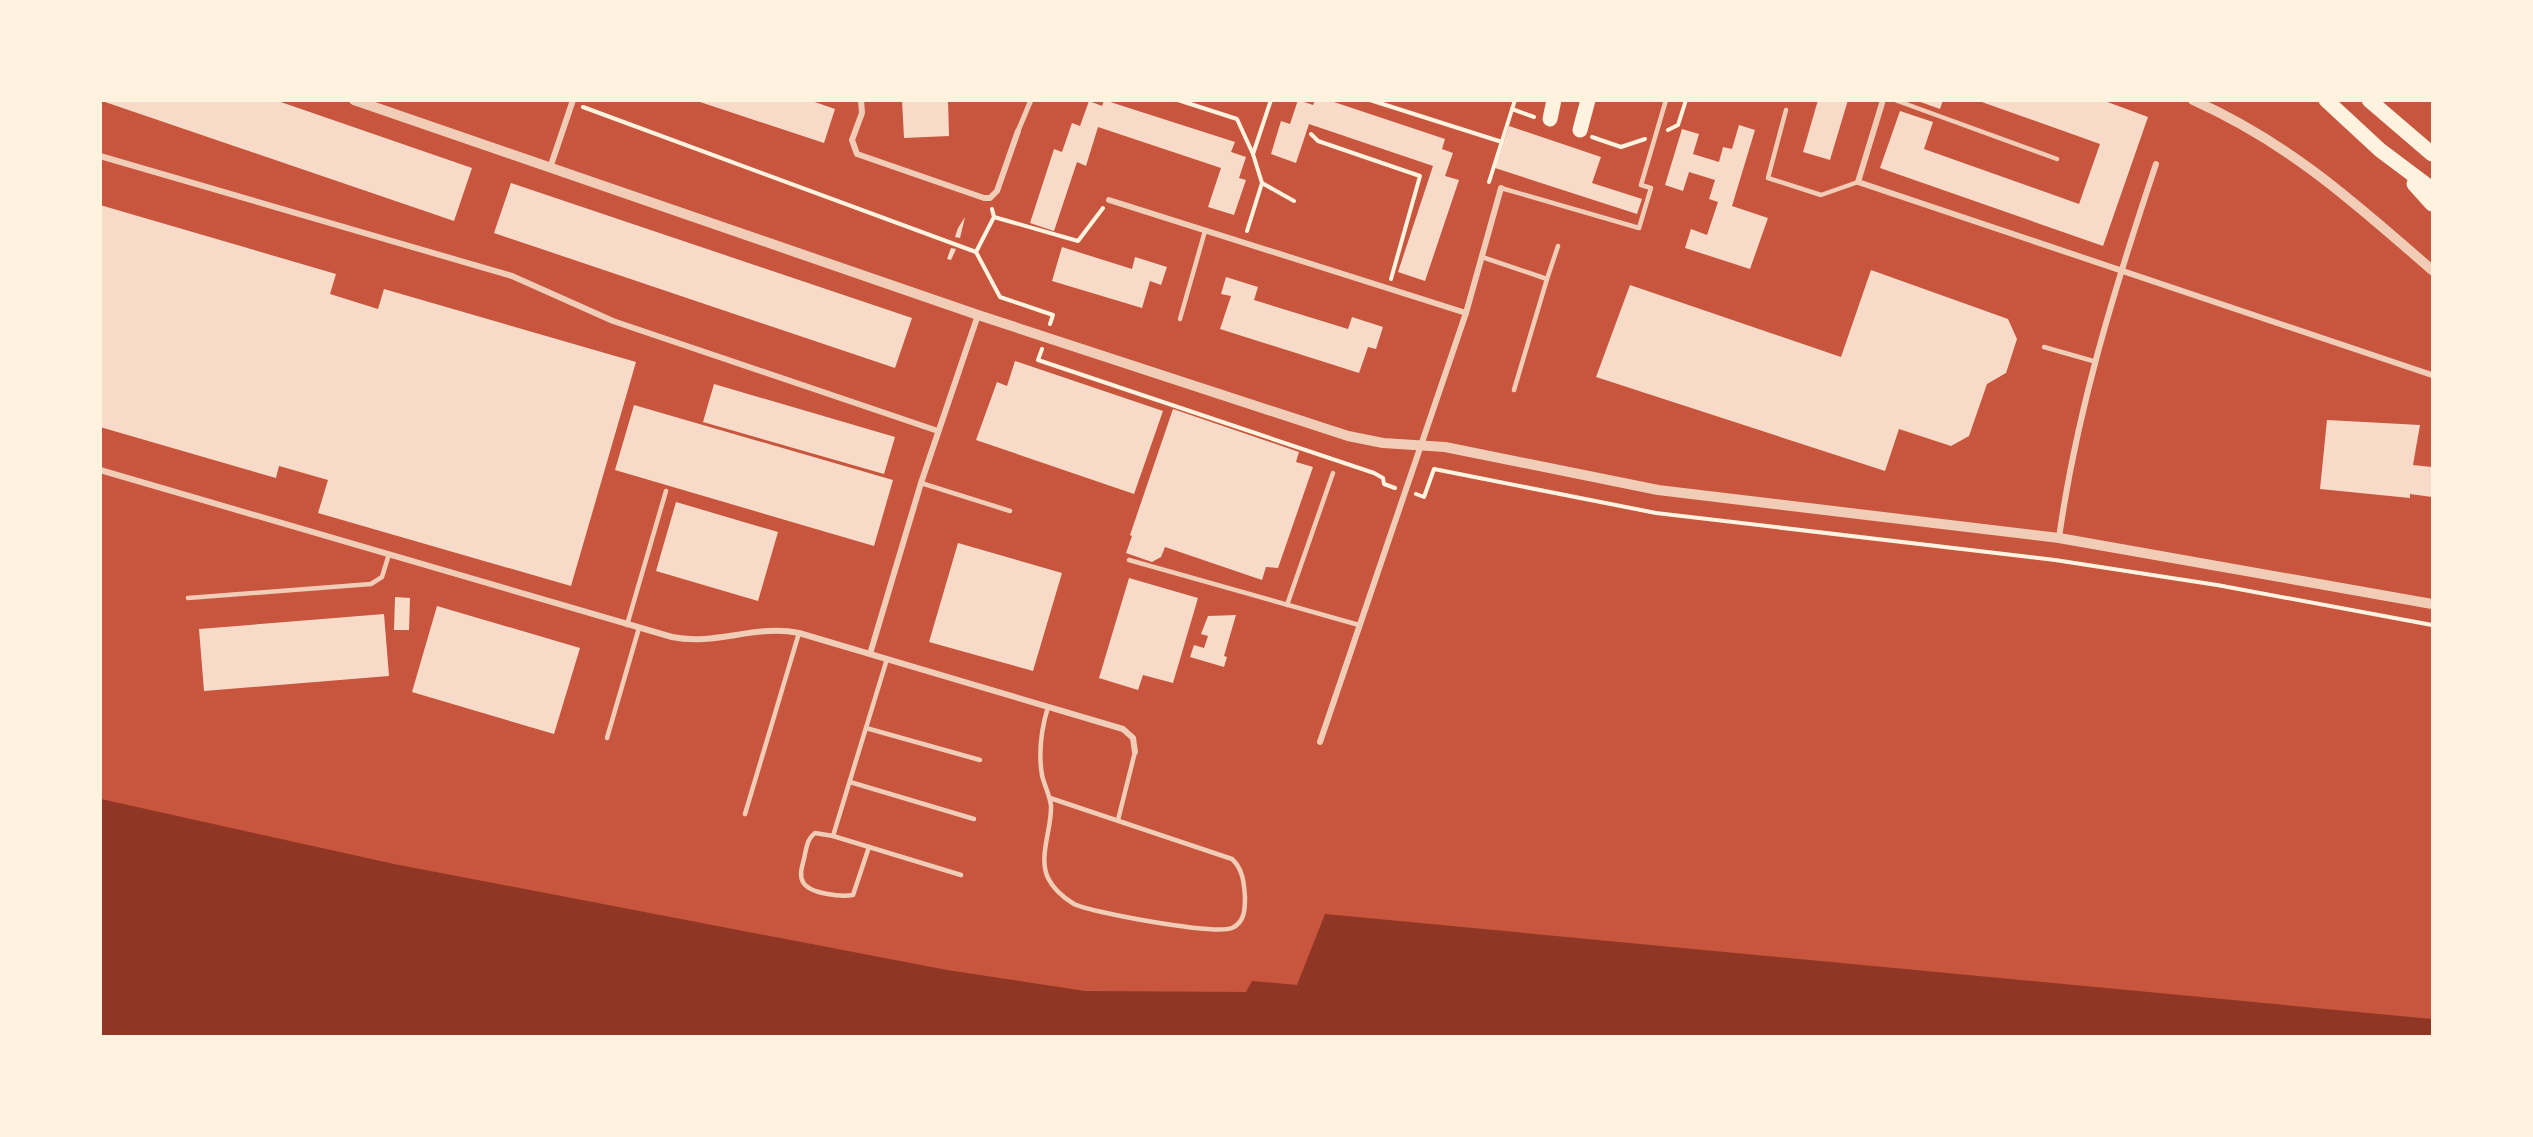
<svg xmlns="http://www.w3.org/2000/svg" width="2533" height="1137" viewBox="0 0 2533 1137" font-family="Literata,serif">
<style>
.water{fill:#8f3625}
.building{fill:#f7dbc8}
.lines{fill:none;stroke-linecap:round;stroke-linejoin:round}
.path{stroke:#fff3e0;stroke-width:4}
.service{stroke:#f1ccb7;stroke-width:4.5}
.pedestrian{stroke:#f1ccb7;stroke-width:5}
.minor{stroke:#f1ccb7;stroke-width:6}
.tertiary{stroke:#f1ccb7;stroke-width:10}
.primary{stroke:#fff3e0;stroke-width:15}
</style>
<rect width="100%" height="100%" fill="#c8553d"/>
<polygon class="water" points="101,799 394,864 947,970 1085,991 1246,992 1252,981 1297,985 1325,914 2432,1019 2432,1036 101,1036"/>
<g class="building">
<polygon points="275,100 472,168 454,221 102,101"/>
<polygon points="809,100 835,109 824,143 697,101"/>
<polygon points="902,100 948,100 949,136 904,138"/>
<polygon points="1104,100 1235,142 1231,152 1246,157 1239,178 1246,180 1234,215 1208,207 1221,168 1098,127 1086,166 1077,162 1054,231 1030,223 1054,149 1062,152 1072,123 1080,126 1089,101 1102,106"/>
<polygon points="1298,100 1313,105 1315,100 1328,100 1445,139 1442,149 1453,153 1445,176 1459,180 1425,281 1398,272 1433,166 1309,124 1296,163 1271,154 1281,121 1290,124"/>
<polygon points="1818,100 1848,100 1830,160 1803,152"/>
<polygon points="1915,100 1943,100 1940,109"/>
<polygon points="1976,100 2102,100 2148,117 2103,246 1880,168 1900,111 1933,122 1924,149 2079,204 2100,144"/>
<polygon points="1739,125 1755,130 1732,206 1768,218 1750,269 1685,248 1691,229 1707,235 1718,202 1709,199 1715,180 1689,172 1683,191 1665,185 1682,129 1699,134 1693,154 1719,162 1723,147 1732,149"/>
<polygon points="1509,126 1601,157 1592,183 1642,199 1637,214 1495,168"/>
<polygon points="511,183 912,318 895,368 494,233"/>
<polygon points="100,205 336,274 330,294 378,309 384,289 636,362 571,586 318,513 328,480 279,466 276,478 100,427"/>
<polygon points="965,217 960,238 955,237 958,228"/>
<polygon points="1062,247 1132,269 1135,257 1167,267 1161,285 1150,281 1142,308 1052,281"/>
<polygon points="951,248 956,249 951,260 947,259"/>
<polygon points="1871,270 2008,319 2017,339 2006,373 1987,384 1969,436 1951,446 1899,429 1885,471 1596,377 1630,285 1841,357"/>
<polygon points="1226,277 1258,287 1254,300 1348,329 1352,317 1383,327 1376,349 1368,347 1359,373 1220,329 1231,296 1221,294"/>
<polygon points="1015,361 1163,411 1134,494 976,440 997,382 1007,386"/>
<polygon points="714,384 895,437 884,474 703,422"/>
<polygon points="634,405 893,480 874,546 615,470"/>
<polygon points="1173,409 1299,452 1296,462 1313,467 1278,568 1266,567 1262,580 1165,547 1161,557 1152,562 1126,553 1132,536 1130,535"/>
<polygon points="2327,420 2420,425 2413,465 2432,467 2432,497 2410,494 2410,498 2320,489"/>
<polygon points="676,502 778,532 758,601 656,571"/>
<polygon points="958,543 1062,573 1033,671 929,642"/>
<polygon points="1129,578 1198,598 1173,683 1143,675 1138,690 1099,678"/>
<polygon points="395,597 410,598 409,630 394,630"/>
<polygon points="437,606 580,648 554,734 412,692"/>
<polygon points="384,614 389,676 204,691 199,629"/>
<polygon points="1236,615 1224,656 1227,657 1224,667 1190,657 1194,645 1204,648 1208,636 1201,634 1208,616"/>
</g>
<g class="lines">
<g class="path">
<polyline points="1178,100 1237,119 1253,154 1262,183 1247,231"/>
<polyline points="1370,100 1502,142"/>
<polyline points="583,107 976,252 1000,297 1053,315 1050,324"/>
<polyline points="1512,109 1534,117"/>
<polyline points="1668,130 1678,125 1686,100"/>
<polyline points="1311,134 1318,141 1420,176 1391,279"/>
<polyline points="1592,137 1621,147 1645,139"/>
<polyline points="1253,154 1271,100"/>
<polyline points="1489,182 1515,100"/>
<polyline points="1262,183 1294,201"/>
<polyline points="994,217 1078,241 1103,208"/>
<polyline points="976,252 994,217 992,209"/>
<polyline points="1042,349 1038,360 1374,473 1383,478 1384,484 1395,488"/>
<polyline points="1416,494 1424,497 1434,469 1656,513 2055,560 2217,585 2432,625"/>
</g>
<g class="service">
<polyline points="1895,100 2057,159"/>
<polyline points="1786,110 1768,178 1821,195 1858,182"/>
<polyline points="1501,188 1639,228 1651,188 1641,185 1666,100"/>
<polyline points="1482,257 1547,279 1558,246"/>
<polyline points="1180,319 1205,231"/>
<polyline points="2044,347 2093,361"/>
<polyline points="1514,390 1547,279"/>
<polyline points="921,483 1010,511"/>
<polyline points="1129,560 1359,625"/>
<polyline points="188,598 371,584 382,577 389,554"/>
<polyline points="1287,605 1333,473"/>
<polyline points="627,625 666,491"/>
<polyline points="887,659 833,836 961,875"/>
<path d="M1048,707C1041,730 1038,751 1042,775C1044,785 1050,795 1051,806C1052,828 1038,857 1048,878C1053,888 1064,898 1074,904C1093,913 1214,935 1232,928C1245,922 1245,909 1245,897C1244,883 1243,869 1232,859L1050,798"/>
<polyline points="866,728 980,760"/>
<polyline points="607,738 639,628"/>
<polyline points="850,782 974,819"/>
<polyline points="745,814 799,633"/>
<polyline points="1118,820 1135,752"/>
<path d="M833,836L815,833C808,838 807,845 805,854C804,862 798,874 803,882C809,894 842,897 853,895L869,847"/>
</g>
<polyline class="pedestrian" points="1018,131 1031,100"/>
<g class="minor">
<polyline points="861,100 862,113 852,140 857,154 984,198 990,198 997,191 1018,131"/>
<polyline points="1883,100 1858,182 2432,375"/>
<polyline points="100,156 512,276 613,321 938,431"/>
<polyline points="550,168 573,100"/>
<polyline points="1109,200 1466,313"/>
<path d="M100,470L672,637C715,646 757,624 799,633L1123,729L1133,738L1135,752"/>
<path d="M2059,538C2077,409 2115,287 2156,164"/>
<polyline points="870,654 921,483 978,315"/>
<polyline points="1320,742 1466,313 1501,188"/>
</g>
<g class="tertiary">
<polyline points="354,100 978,315 1348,436 1383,443 1445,447 1658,490 2059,538 2432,604"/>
<path d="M2193,100C2289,143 2354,202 2432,270"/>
</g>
<g class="primary">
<polyline points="2326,100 2380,150 2432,189"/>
<polyline points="2369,100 2432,154"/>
<polyline points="1550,119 1554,100"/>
<polyline points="1580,130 1588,100"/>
<polyline points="2414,184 2432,204"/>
</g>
</g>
<rect width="2533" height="1137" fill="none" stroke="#fff3e0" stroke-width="204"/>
</svg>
